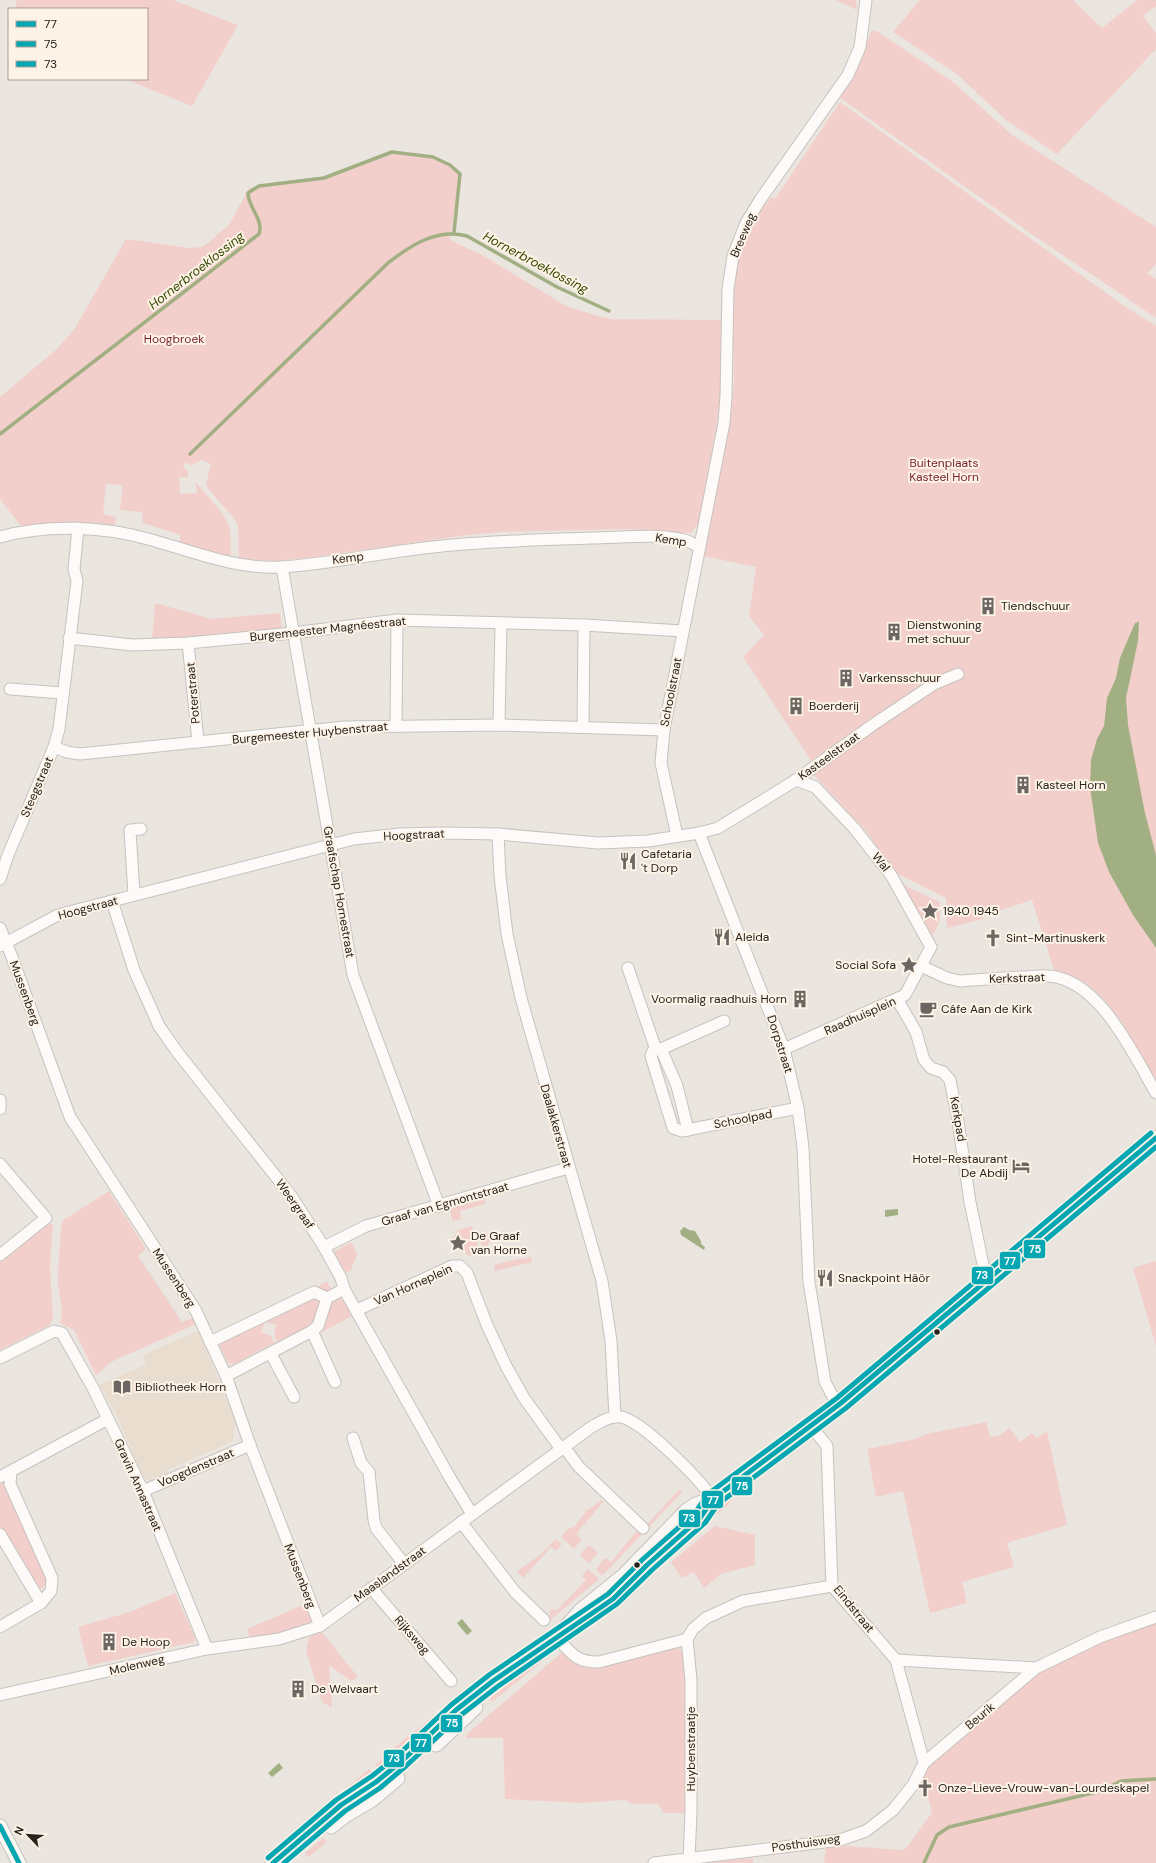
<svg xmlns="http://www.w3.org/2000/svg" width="1156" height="1863" viewBox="0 0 1156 1863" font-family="'DM Sans',sans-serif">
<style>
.built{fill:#e8ddcf}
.green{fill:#f2cfcb}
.water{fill:#a2af82}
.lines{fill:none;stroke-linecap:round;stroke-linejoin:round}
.stream{stroke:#a2af82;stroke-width:3.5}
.minor-casing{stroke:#c6c2bd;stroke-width:13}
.tertiary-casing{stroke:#c6c2bd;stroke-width:15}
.secondary-casing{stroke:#c6c2bd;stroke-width:17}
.minor{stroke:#fcfbfa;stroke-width:11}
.tertiary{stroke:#fcfbfa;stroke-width:13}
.secondary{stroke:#f9f7f5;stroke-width:15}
.bus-1-casing{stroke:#fef3e7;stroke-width:8}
.bus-2-casing{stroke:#fef3e7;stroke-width:8}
.bus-3-casing{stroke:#fef3e7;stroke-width:8}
.bus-1{stroke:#06a7b3;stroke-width:5}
.bus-2{stroke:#06a7b3;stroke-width:5}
.bus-3{stroke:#06a7b3;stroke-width:5}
.bus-dot{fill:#26221e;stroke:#fef3e7;stroke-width:1.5}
.labels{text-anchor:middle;stroke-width:4;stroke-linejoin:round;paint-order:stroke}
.street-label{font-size:12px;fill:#26221e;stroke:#fef3e7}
.park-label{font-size:12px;fill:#751f26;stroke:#fef3e7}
.poi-label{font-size:12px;fill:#26221e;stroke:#fef3e7;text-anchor:start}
.water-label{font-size:13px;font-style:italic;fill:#364900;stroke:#fef3e7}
.line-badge{stroke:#fef3e7;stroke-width:1.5}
.badge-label{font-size:11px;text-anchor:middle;font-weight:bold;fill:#fff}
</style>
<rect width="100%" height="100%" fill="#ebe5df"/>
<polygon class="built" points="198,1331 235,1421 233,1441 167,1470 167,1473 165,1474 148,1480 142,1475 116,1414 100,1385 146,1364 143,1355"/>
<g class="green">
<polygon points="17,0 173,0 238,25 192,106 125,79 147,79 147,9 15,9"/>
<polygon points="836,0 856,0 857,10"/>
<polygon points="920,0 1073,0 1102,28 1137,0 1156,0 1156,6 1143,16 1156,33 1156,49 1057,154 1006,120 957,74 893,32"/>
<polygon points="875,30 953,82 1012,135 1156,227 1156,264 1147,273 1156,279 1156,318 1033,235 840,98 854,76 871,32"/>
<path d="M840,102L1123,305L1156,326V1082C1137,1050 1117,1004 1085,983C1075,977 1065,974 1054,970L1032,900L983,916V919L947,928L946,898L894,872L866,831L813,774L818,771L743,657L764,635L749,616L756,567L703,556L731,416L734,381L732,290L738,258L750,225L771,197L775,199Z"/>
<path d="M392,154C420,156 438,155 460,175L450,240L486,257L566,306L598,316L611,319L721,320L722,396L698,524L691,533L624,529L502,532L467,535L307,558L274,561L243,559L239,558L238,525L233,517L209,490L206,484L211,464L201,460L191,466L186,462L183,466L188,471V477H179L180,494L197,493L195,481L223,514L230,529L231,557L180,542V535L143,523L142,512L120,510L123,485L106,484L103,514L116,517L115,525C83,522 52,522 21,526L0,499V397L58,348L75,328L126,239L189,248L203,247L229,225L249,188L326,179Z"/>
<polygon points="155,603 212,619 280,613 282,628 281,630 270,632 152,640"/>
<polygon points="901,884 940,902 940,920 931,939"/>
<path d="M109,1191L146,1249L138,1256L182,1322L192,1318L196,1324L111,1362L96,1375L74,1330L60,1323C65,1311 59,1296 58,1283C58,1262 60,1242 62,1221Z"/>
<polygon points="484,1197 485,1204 460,1211 461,1219 453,1221 449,1207"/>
<polygon points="46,1224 53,1224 50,1267 53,1317 50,1325 0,1350 0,1260"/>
<polygon points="472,1226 480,1253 469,1256 450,1243 458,1230"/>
<polygon points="490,1234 491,1238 487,1247 482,1247 479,1237"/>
<polygon points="351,1242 357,1254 351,1270 346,1273 334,1252"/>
<polygon points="531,1257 532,1262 495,1271 494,1265 522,1258 522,1259"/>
<polygon points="1156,1261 1156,1346 1133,1268"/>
<polygon points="327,1281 332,1291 326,1294 314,1289"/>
<polygon points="316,1295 323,1298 314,1324 278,1344 274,1335 276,1325 267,1322 265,1317"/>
<polygon points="337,1298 344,1300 352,1316 322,1332 320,1330 330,1304"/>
<polygon points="262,1319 264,1324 261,1332 271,1336 274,1343 234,1364 228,1363 218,1341"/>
<polygon points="986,1422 990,1437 1001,1435 1009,1428 1020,1442 1032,1433 1037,1438 1047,1431 1067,1525 1007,1543 1014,1567 962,1582 967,1603 930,1613 903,1491 876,1497 867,1449 915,1439 927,1434"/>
<polygon points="0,1480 4,1480 5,1488 47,1579 46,1585 38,1590 0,1526"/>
<polygon points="680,1489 682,1492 602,1576 596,1569 605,1558 611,1562 636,1532 639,1533"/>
<polygon points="736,1491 728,1505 687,1539 722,1500"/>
<polygon points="602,1500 604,1501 576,1534 582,1539 574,1549 561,1537 568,1529 575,1526 586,1511"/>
<polygon points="715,1526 755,1535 755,1565 721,1574 704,1588 694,1572 682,1578 671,1562"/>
<polygon points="556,1539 562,1544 556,1551 551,1547 523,1578 517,1571 539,1556"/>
<polygon points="589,1545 598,1553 589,1563 580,1555"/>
<polygon points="588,1569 599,1579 548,1622 546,1620 551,1614 549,1612 553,1609 556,1611 586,1580 582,1576"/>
<polygon points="175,1593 195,1638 194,1642 88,1666 78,1627 130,1612"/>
<path d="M305,1604C310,1615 316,1620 305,1628L251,1640L247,1629Z"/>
<polygon points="599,1613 565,1643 562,1640"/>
<polygon points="1156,1622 1156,1863 824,1863 826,1848 847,1846 902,1850 907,1847 931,1814 932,1811 921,1775 929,1764 1039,1672 1099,1642"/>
<polygon points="549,1631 553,1634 479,1687 477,1682 513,1661"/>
<polygon points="322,1632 358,1677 351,1681 329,1665 332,1708 322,1702 306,1651 309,1637"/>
<polygon points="559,1642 561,1646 492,1702 490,1699"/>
<polygon points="677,1647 682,1650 686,1680 686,1813 664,1813 658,1804 632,1804 625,1800 582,1803 505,1799 503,1738 465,1738 467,1734 561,1653 566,1654 577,1661"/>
<polygon points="458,1696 459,1697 446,1708 449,1712 442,1719 437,1713"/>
<polygon points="432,1717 437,1723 421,1740 414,1732"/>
<polygon points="408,1736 416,1745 391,1766 387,1762 379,1769 375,1765"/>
<polygon points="369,1769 374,1774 356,1791 353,1787 346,1792 345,1790"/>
<polygon points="323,1838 327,1842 301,1863 308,1857 305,1853"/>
<polygon points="753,1858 753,1863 707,1863"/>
</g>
<g class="water">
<polygon points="1139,622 1138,641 1126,698 1128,725 1145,813 1156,855 1156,948 1133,915 1109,872 1098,843 1090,787 1091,760 1097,739 1104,726 1107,698 1116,678 1120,658 1135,623"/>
<polygon points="898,1209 898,1215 885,1217 885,1210"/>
<polygon points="684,1227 689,1230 695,1231 701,1241 701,1244 705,1247 704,1250 681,1235 680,1231"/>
<polygon points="462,1619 472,1631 467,1635 457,1623"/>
<polygon points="279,1763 283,1768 272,1777 268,1773"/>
</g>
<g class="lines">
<g class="stream">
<path d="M0,434L259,234C264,219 248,208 248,193L259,186L324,178L392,152L433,157L450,165L460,174L454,232"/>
<path d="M190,454L388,263C411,245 437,228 467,236L557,287L609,311"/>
<polyline points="924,1863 937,1835 949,1827 1101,1791 1121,1781 1156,1779"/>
</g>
<g class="minor-casing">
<g id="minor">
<path d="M0,537C46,524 102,526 148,539C192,551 237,570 283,567C336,563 389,551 442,546C491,541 541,540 591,538C618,538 658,533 684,540C689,541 695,545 700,547"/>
<polyline points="282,567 353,975 439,1206"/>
<polyline points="69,638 132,645 188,643 293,633 397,620 584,625 683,631"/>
<polyline points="188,643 198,742"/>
<polyline points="10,689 62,693"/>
<polyline points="499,725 501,623"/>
<polyline points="396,726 397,620"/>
<polyline points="583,727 584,625"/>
<polyline points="54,747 67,752 80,754 345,727 499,725 664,730"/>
<polyline points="699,833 784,1049 798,1108 803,1148 809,1282 825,1382 832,1395 841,1403"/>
<polyline points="498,834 500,876 507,934 521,998 602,1281 611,1341 615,1417"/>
<polyline points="677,836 661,763 664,730 724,423 726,396 728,289 733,256 746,223 760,200 848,75 860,47 866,0"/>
<polyline points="0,879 8,855 54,747 59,729 77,581 74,569 78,528"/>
<polyline points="134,895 130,830 141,829"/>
<polyline points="112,901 134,970 159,1026 178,1053 292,1197 324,1247 341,1278 344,1289 450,1478 472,1514"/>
<polyline points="0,928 12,957 70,1117 196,1311 226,1376 250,1445 320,1626"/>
<polyline points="0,946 56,916 69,912 354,839 400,834 443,833 498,834 598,843 648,841 699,833 718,828 796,780 874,724 934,684 958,674"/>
<path d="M921,966L947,978L960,981C981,979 1001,978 1021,977C1030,977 1040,975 1049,976C1100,980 1133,1054 1156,1093"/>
<polyline points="628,968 655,1047 661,1049 677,1086 688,1130"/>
<polyline points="897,999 916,1032 924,1060 931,1068 943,1072 950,1080 957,1115 970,1202 984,1269 991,1278"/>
<polyline points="655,1047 651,1056 673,1128 682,1131 798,1108"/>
<polyline points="661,1049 724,1021"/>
<polyline points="784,1049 905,995 931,947 891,875 854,828 815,787 796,780"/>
<polyline points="0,1100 0,1109"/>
<polyline points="0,1164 46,1218 0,1255"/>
<polyline points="324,1247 366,1226 568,1168"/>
<polyline points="357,1310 452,1266 460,1266 467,1273 487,1325 506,1366 524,1398 561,1449"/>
<polyline points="312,1331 335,1382"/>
<polyline points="210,1342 314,1292 327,1298"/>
<polyline points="271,1354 294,1397"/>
<polyline points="0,1358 54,1331 62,1333 93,1388 143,1491 207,1649"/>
<polyline points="226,1376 312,1331 318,1326 327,1298 344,1289"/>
<polyline points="811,1426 827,1446 832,1586 896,1660 924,1763"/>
<polyline points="353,1438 361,1463 369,1472 374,1520 376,1528 404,1564"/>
<polyline points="564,1447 579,1467 643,1528"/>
<polyline points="0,1477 108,1419"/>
<polyline points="143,1491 250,1445"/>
<polyline points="461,1522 515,1592 544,1620"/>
<polyline points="0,1534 41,1603"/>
<polyline points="372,1589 451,1681"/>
<polyline points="0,1627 41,1603 51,1591 52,1578 10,1484 11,1472"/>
<path d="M557,1638C572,1654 576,1662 599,1662L687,1639"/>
<polyline points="896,1660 1036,1668"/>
<path d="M0,1695L207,1649L279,1639L320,1626L590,1428C599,1423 610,1415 621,1417C643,1421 700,1480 713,1499"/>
<polyline points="689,1859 691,1813 691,1680 687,1639 693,1629 706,1618 743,1601 832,1586"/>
<polyline points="654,1863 840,1840 866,1831 893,1810 913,1785 924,1763 1036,1668 1100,1637 1156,1617"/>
</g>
</g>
<g class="tertiary-casing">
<polyline id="tertiary" points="0,1826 19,1863"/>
</g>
<g class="secondary-casing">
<g id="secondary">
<path d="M645,1567C670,1542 692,1529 713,1499"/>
<polyline points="557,1638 582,1610 625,1575 687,1511 696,1505 713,1499 841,1403 1156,1138"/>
<polyline points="436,1744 475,1707"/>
<polyline points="331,1826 345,1815 372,1799 397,1778"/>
<polyline points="273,1863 341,1805 376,1782 402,1761 456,1710 480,1691 565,1633"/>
</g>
</g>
<use href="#minor" class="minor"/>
<use href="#tertiary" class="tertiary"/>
<use href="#secondary" class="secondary"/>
<g class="bus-1-casing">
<g id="bus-1">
<polyline points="0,1826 19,1863"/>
<polyline points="273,1863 341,1805 376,1782 402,1761 456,1710 493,1681 613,1599 647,1565 700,1518 713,1499 841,1403 1156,1138"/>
</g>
</g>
<g class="bus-2-casing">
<polyline id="bus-2" points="284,1863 345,1811 380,1788 406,1766 461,1715 497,1687 617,1604 652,1570 705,1523 718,1504 846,1408 1156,1147"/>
</g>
<g class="bus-3-casing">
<polyline id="bus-3" points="268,1858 336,1800 372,1776 397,1756 451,1705 489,1675 608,1594 642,1560 695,1513 708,1494 837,1398 1151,1133"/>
</g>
<use href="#bus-1" class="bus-1"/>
<use href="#bus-2" class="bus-2"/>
<use href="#bus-3" class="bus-3"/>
</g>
<defs>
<g id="building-bare" transform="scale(1.38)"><path d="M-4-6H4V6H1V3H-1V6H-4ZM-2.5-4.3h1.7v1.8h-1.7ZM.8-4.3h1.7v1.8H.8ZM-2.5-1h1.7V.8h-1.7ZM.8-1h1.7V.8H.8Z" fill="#6b6662" stroke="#fef3e7" stroke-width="2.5" paint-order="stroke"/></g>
<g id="restaurant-bare" transform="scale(1.38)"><path d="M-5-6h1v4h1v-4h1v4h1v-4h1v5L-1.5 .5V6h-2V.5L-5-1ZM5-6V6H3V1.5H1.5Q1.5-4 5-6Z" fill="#6b6662" stroke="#fef3e7" stroke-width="2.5" paint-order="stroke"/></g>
<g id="sight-bare" transform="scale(1.38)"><path d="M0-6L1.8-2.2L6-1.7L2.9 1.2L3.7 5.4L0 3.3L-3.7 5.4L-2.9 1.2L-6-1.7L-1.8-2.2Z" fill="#6b6662" stroke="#fef3e7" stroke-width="2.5" paint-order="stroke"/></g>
<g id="church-bare" transform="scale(1.38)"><path d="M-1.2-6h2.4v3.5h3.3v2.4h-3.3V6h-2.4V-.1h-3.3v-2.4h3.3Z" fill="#6b6662" stroke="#fef3e7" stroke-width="2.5" paint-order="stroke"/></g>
<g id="cafe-bare" transform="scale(1.38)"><path d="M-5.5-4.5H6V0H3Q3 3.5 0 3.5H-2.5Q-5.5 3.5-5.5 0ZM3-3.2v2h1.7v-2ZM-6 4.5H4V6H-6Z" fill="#6b6662" stroke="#fef3e7" stroke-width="2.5" paint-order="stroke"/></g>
<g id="hotel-bare" transform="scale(1.38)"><path d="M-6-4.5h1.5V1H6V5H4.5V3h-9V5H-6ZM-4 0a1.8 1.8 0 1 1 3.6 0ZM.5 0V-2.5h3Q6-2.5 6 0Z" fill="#6b6662" stroke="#fef3e7" stroke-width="2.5" paint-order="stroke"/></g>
<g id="library-bare" transform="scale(1.38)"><path d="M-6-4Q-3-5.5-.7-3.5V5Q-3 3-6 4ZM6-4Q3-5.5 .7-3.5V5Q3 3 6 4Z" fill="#6b6662" stroke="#fef3e7" stroke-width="2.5" paint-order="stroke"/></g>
</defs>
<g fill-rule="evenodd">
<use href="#building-bare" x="988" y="606"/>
<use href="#building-bare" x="894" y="632"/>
<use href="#building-bare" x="846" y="678"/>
<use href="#building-bare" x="796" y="706"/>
<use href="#building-bare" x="1023" y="785"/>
<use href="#restaurant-bare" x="628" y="861"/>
<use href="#sight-bare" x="930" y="911"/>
<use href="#restaurant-bare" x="722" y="937"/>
<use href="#church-bare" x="993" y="938"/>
<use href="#sight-bare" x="909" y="965"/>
<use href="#building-bare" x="800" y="999"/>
<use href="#cafe-bare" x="928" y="1009"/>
<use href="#hotel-bare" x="1021" y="1166"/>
<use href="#sight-bare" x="458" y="1243"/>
<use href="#restaurant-bare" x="825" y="1278"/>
<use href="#library-bare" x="122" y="1387"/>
<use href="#building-bare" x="109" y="1642"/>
<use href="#building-bare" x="298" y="1689"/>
<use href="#church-bare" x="925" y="1788"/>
</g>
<g class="bus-dot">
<circle cx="937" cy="1332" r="3.5"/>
<circle cx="637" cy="1565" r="3.5"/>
</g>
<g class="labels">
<g class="street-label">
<text transform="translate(743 235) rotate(-67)" y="4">Breeweg</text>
<text transform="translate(671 540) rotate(9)" y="4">Kemp</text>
<text transform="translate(348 558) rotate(-7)" y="4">Kemp</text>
<text transform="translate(328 629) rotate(-6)" y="4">Burgemeester Magnéestraat</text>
<text transform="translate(671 692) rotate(-79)" y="4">Schoolstraat</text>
<text transform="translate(193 693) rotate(-95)" y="4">Poterstraat</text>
<text transform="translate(310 733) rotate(-5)" y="4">Burgemeester Huybenstraat</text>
<text transform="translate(829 756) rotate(-36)" y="4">Kasteelstraat</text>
<text transform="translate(37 787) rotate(-67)" y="4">Steegstraat</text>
<text transform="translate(414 835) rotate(-3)" y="4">Hoogstraat</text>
<text transform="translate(881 862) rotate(52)" y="4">Wal</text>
<text transform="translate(339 892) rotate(80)" y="4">Graafschap Hornestraat</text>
<text transform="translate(88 908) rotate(-15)" y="4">Hoogstraat</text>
<text transform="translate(1017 978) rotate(-2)" y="4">Kerkstraat</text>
<text transform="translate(25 993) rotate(70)" y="4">Mussenberg</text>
<text transform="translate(860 1016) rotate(-24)" y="4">Raadhuisplein</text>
<text transform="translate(780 1044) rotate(72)" y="4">Dorpstraat</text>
<text transform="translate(743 1119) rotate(-11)" y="4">Schoolpad</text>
<text transform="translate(958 1119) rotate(80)" y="4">Kerkpad</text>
<text transform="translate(556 1126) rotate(74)" y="4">Daalakkerstraat</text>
<text transform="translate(295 1204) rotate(55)" y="4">Weergraaf</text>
<text transform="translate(445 1204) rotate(-16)" y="4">Graaf van Egmontstraat</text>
<text transform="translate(174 1278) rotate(57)" y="4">Mussenberg</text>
<text transform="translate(413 1285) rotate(-24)" y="4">Van Horneplein</text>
<text transform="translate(196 1468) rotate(-23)" y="4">Voogdenstraat</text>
<text transform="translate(138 1485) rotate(66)" y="4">Gravin Annastraat</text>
<text transform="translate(390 1574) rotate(-36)" y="4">Maaslandstraat</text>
<text transform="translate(300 1576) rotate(69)" y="4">Mussenberg</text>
<text transform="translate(854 1609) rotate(51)" y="4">Eindstraat</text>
<text transform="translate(412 1635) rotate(49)" y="4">Rijksweg</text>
<text transform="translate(137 1665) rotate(-13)" y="4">Molenweg</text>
<text transform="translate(980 1716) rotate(-40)" y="4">Beurik</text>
<text transform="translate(691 1749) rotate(-90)" y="4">Huybenstraatje</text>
<text transform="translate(806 1843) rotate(-8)" y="4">Posthuisweg</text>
</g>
<g class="park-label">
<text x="174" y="343">Hoogbroek</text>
<text x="944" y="467">Buitenplaats<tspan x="944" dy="14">Kasteel Horn</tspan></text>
</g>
<g class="poi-label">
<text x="1001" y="610">Tiendschuur</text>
<text x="907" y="629">Dienstwoning<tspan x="907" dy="14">met schuur</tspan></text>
<text x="859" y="682">Varkensschuur</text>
<text x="809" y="710">Boerderij</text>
<text x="1036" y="789">Kasteel Horn</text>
<text x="641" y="858">Cafetaria<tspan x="641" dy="14">'t Dorp</tspan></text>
<text x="943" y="915">1940 1945</text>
<text x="735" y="941">Aleida</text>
<text x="1006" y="942">Sint-Martinuskerk</text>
<text x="896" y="969" text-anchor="end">Social Sofa</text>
<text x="787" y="1003" text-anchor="end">Voormalig raadhuis Horn</text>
<text x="941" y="1013">Cáfe Aan de Kirk</text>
<text x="1008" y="1163" text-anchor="end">Hotel-Restaurant<tspan x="1008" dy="14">De Abdij</tspan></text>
<text x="471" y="1240">De Graaf<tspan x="471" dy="14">van Horne</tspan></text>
<text x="838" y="1282">Snackpoint Häör</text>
<text x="135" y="1391">Bibliotheek Horn</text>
<text x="122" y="1646">De Hoop</text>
<text x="311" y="1693">De Welvaart</text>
<text x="938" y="1792">Onze-Lieve-Vrouw-van-Lourdeskapel</text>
</g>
<g class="water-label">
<text transform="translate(536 262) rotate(28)" y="5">Hornerbroeklossing</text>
<text transform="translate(196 270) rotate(-38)" y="5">Hornerbroeklossing</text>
</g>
</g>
<g class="line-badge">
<rect x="1023" y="1239" width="23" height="20" rx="4" fill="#06a7b3"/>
<rect x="999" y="1251" width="22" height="19" rx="4" fill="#06a7b3"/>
<rect x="971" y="1266" width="23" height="19" rx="4" fill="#06a7b3"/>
<rect x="731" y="1476" width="22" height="20" rx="4" fill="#06a7b3"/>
<rect x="701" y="1490" width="23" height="19" rx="4" fill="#06a7b3"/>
<rect x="678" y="1509" width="23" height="19" rx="4" fill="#06a7b3"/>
<rect x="440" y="1714" width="23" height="19" rx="4" fill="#06a7b3"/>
<rect x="410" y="1733" width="22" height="20" rx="4" fill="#06a7b3"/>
<rect x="383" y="1749" width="22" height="19" rx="4" fill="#06a7b3"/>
</g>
<g class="badge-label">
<text x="1035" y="1253">75</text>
<text x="1010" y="1265">77</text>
<text x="982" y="1279">73</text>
<text x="742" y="1490">75</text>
<text x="713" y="1504">77</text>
<text x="689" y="1522">73</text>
<text x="452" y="1727">75</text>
<text x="421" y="1747">77</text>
<text x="394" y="1762">73</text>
</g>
<rect x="8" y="8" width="140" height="72" fill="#fef3e7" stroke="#a89f97"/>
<rect x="16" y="21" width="20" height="6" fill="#06a7b3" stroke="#a89f97"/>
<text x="44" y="28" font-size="12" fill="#26221e">77</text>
<rect x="16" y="41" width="20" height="6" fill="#06a7b3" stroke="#a89f97"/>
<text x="44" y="48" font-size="12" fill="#26221e">75</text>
<rect x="16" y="61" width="20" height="6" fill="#06a7b3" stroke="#a89f97"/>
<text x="44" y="68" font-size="12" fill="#26221e">73</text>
<g transform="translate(28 1835) rotate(295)" stroke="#fef3e7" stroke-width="3" paint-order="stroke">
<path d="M0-3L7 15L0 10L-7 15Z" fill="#26221e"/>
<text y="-6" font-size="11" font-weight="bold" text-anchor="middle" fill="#26221e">N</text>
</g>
</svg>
